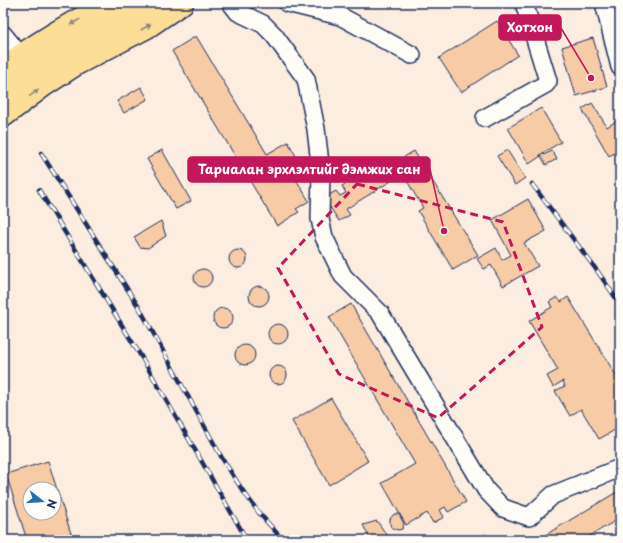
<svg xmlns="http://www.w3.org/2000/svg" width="623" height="543" viewBox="0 0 623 543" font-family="'Playpen Sans',sans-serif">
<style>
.building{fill:#f7cba6;stroke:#1b2f5e;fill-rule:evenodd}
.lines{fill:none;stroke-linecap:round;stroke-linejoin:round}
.minor-casing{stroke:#1b2f5e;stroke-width:20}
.major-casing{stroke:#1b2f5e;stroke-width:25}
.highway-casing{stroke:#1b2f5e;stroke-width:25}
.minor{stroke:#fdfcf7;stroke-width:17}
.major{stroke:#fdde96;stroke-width:22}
.highway{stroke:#fdde96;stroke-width:22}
.rail-casing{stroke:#1b2f5e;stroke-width:4.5}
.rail{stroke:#fdfcf7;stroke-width:3;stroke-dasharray:9;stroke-linecap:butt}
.oneway{fill:#8c867a}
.marked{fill:none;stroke:#c2185b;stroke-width:3;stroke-dasharray:8 5;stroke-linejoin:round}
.leader{fill:none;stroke:#c2185b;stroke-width:1.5}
.callout-dot{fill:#c2185b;stroke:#fdfcf7;stroke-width:1.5}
.callout{fill:#c2185b;stroke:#c2185b;stroke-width:1.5}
.callout-label{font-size:13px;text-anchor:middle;font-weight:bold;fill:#fff}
</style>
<rect width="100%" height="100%" fill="#fbeddf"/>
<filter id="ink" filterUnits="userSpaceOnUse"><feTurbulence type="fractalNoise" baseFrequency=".025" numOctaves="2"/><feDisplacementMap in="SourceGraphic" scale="8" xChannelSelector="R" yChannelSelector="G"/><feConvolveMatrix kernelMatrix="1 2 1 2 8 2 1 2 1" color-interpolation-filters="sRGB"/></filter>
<g filter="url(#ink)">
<g class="building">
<polygon points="497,21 518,55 461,92 439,58"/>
<polygon points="196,36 267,154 288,142 304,170 294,176 309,201 296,209 299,212 277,226 172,51"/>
<polygon points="593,38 607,87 576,96 562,47"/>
<polygon points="141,87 148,99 124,113 117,101"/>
<polygon points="592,103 607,127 620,119 620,150 609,156 582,109"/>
<polygon points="541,108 561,142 539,155 541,156 529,164 508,128"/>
<polygon points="162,150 191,201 176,209 147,159"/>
<polygon points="507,150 525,178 515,185 497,156"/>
<polygon points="414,151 478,255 453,270 418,211 423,208 396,162"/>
<polygon points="552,151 557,159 546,165 541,156"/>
<polygon points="380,163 391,181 346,209 350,215 339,221 324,198 336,191 340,196 346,193 342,186"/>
<polygon points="528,199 546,231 524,243 538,266 503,286 491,265 484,269 477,259 496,248 502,260 511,255 492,220"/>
<polygon points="161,221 166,236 148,248 140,247 134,237"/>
<circle cx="238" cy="259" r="9"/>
<circle cx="203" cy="278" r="9"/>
<circle cx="259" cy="296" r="10"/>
<polygon points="557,297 561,302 568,297 620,382 620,427 599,439 581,409 570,416 555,391 565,386 563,381 553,387 547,376 558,370 529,321 552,307 549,302"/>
<polygon points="351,304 466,502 448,512 445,507 440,510 444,517 433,523 427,513 406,525 382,483 415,464 329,317"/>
<circle cx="223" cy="318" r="10"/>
<circle cx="278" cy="334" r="10"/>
<circle cx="245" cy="355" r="10"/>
<circle cx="278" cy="375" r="9"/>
<polygon points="331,398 368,461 329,485 292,421"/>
<path d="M48,461L73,540H27L6,474ZM30,489H54V513H30Z"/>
<polygon points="620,490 620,518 583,540 537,540"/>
<polygon points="394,514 399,514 404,524 402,529 398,530 391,527 390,523 390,519"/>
<polygon points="377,521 390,540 371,540 363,525"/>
<polygon points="485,534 488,540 475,540"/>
<polygon points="529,535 531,540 520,540"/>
</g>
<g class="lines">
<g class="minor-casing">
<g id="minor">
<polyline points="231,3 238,12 263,24 274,35 306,79 316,129 321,172 320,219 324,237 343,276 380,313 486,490 503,508 529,517 553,495 620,468"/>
<polyline points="287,3 340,16 412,55"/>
<polyline points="604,3 620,67"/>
<polyline points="3,34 20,55"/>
<polyline points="485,118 546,84 548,81 524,3"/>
</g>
</g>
<g class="major-casing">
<path id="major" d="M3,90C50,55 99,26 153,3"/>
</g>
<g class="highway-casing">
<g id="highway">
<path d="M3,69C36,43 72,23 109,3"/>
<polyline points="3,116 44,85 76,64 147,27 182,3"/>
</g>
</g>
<use href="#minor" class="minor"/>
<use href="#major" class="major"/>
<use href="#highway" class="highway"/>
<g class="rail-casing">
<g id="rail">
<polyline points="41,153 140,309 222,458 241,488 259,513 283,540"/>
<polyline points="532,184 598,272 620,304"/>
<polyline points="39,190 142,358 247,540"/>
</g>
</g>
<use href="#rail" class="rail"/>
</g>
<defs><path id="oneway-solid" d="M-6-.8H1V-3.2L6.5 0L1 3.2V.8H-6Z"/></defs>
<g class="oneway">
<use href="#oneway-solid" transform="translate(75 22) rotate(151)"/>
<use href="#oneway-solid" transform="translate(146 27) rotate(-30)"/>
<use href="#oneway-solid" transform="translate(34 93) rotate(-37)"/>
</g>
</g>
<path class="marked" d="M357,184L503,222L542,327L438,418L339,374L278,268Z"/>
<path class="leader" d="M591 78L561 28M444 231L430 169"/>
<g class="callout-dot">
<circle cx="591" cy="78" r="4"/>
<circle cx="444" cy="231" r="4"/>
</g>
<g class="callout">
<rect x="499" y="15" width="62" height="25" rx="4"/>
<rect x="188" y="157" width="242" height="25" rx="4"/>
</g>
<g class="callout-label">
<text x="530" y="32">Хотхон</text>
<text x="309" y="174">Тариалан эрхлэлтийг дэмжих сан</text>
</g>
<rect width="623" height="543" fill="none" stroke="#fdfcf7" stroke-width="16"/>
<rect x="8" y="8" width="607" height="527" fill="none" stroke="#1b2f5e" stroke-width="1.5" filter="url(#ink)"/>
<g transform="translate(42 501) rotate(107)"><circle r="19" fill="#fdfcf7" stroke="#a3aaba"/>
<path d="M0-3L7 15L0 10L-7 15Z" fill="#1f6fb2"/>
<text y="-6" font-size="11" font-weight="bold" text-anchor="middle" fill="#1b2f5e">N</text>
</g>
</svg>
